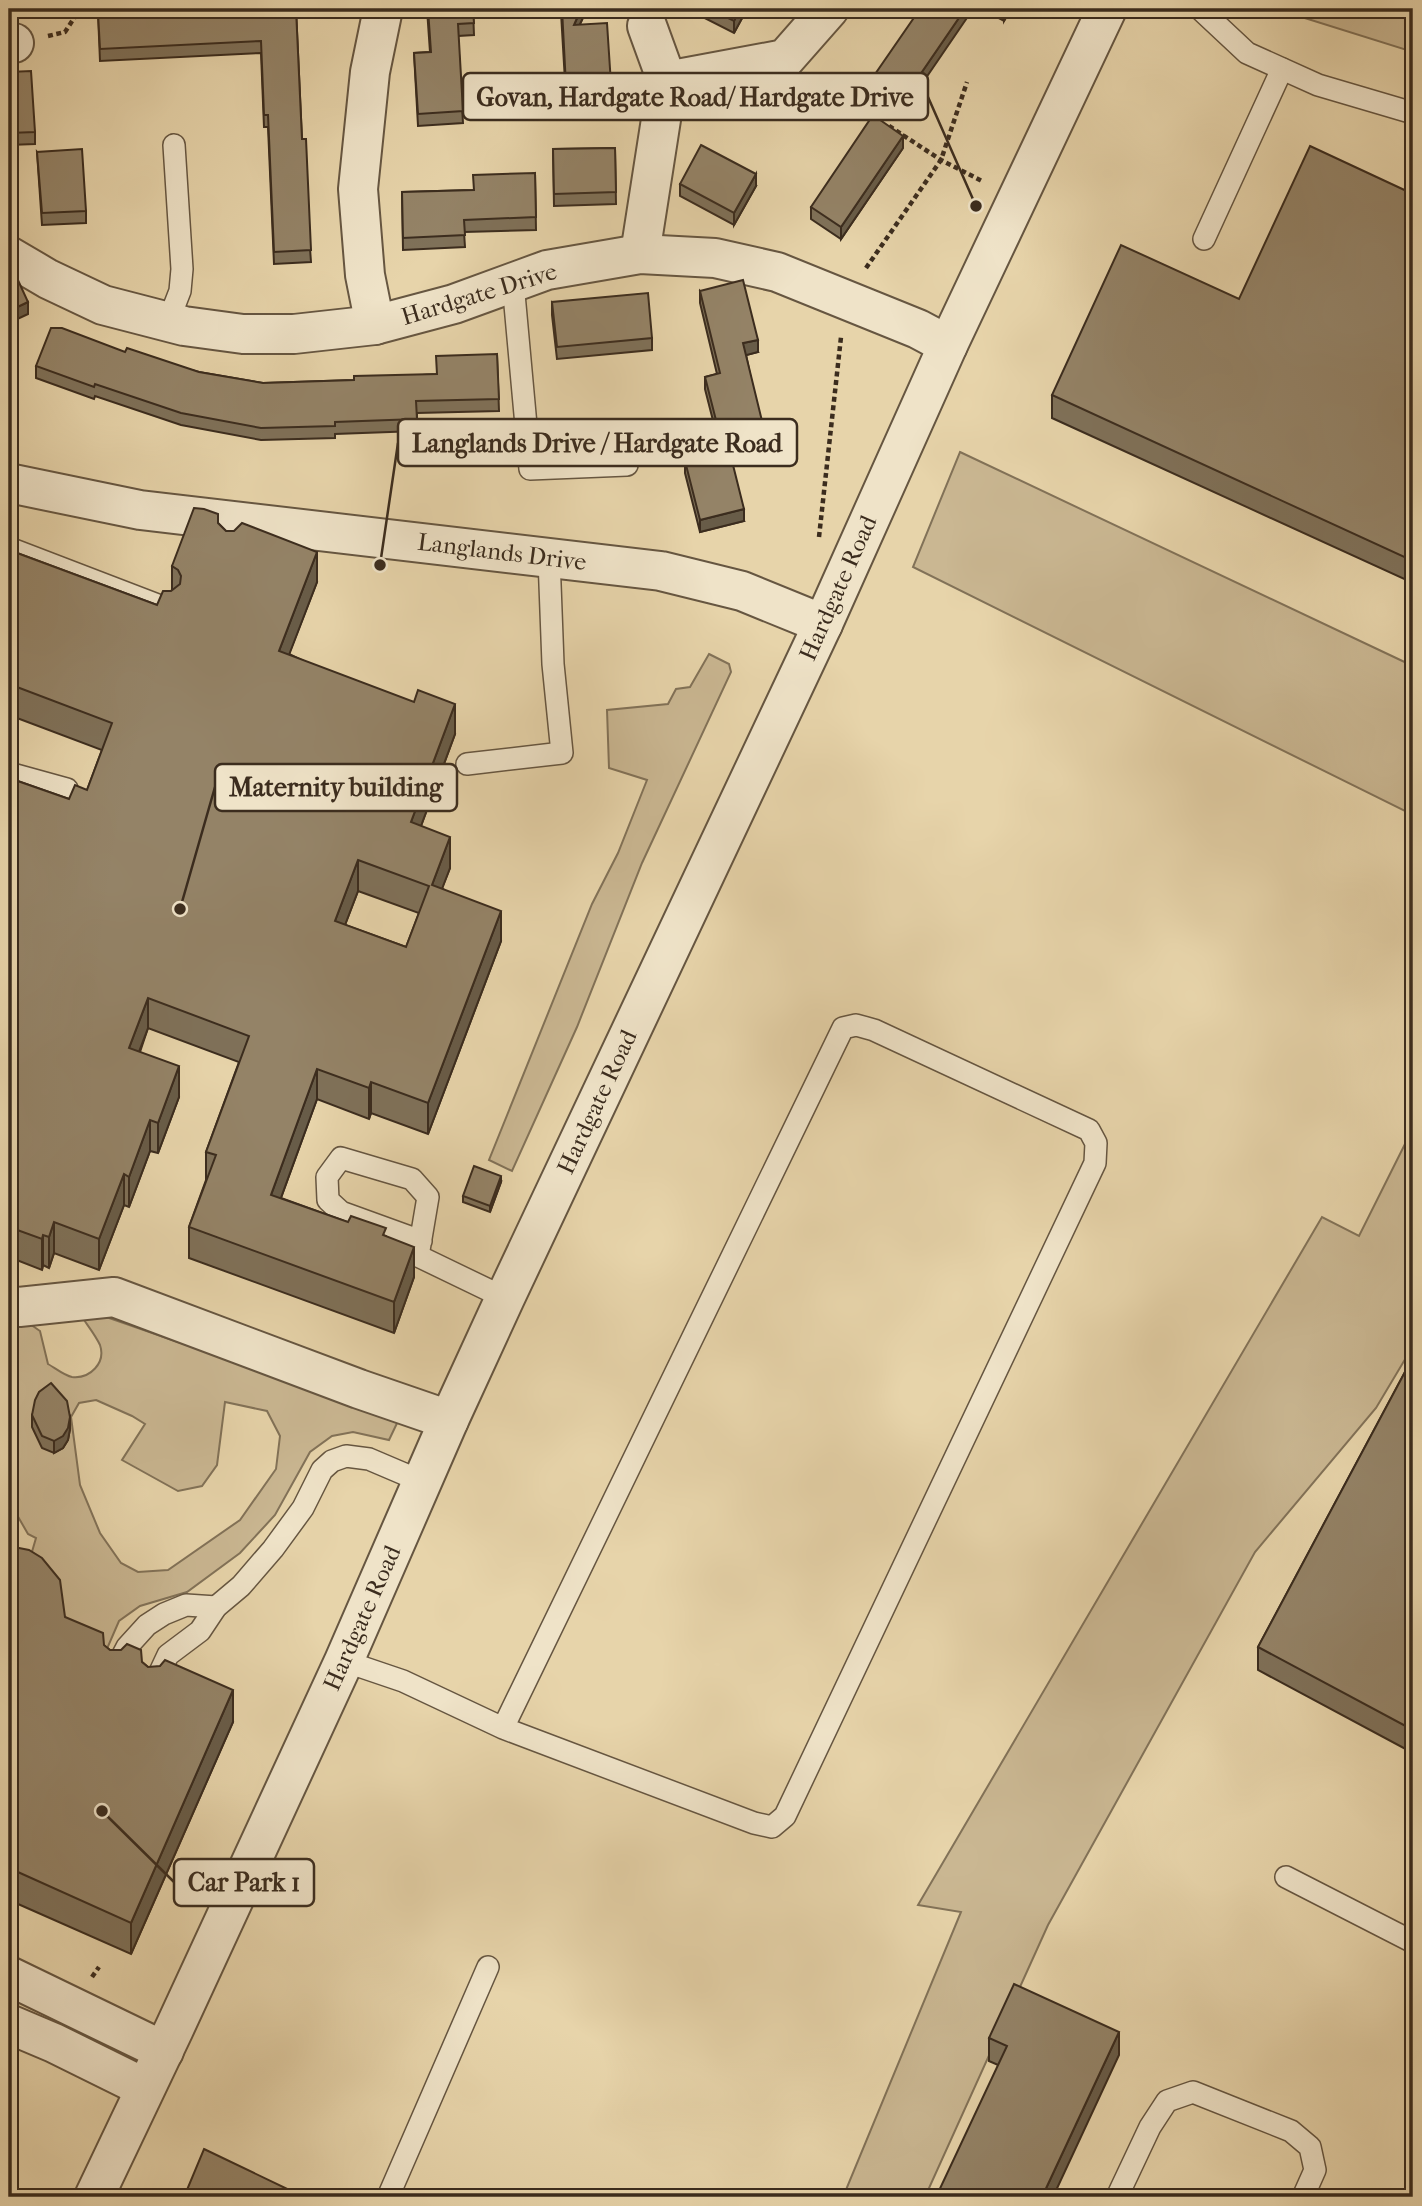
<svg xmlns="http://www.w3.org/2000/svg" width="1422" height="2206" viewBox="0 0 1422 2206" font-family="'IM FELL French Canon',serif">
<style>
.green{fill:#cab792;stroke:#827258;stroke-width:2;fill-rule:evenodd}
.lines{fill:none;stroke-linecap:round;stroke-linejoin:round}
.lane-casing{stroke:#665641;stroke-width:24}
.street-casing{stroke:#665641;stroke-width:42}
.path{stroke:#3b2c1e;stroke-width:4.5;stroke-dasharray:5 3.5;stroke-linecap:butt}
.lane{stroke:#efe3c8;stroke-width:21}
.street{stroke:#efe3c8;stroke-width:38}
.wall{fill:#7f7159;stroke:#3b2c1e;stroke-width:2;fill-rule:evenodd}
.shaded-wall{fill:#685c48;stroke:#3b2c1e;stroke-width:2}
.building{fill:#948367;stroke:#3b2c1e;stroke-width:2;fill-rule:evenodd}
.labels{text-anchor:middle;stroke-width:5;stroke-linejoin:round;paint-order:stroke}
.street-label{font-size:24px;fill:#3b2c1e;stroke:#efe3c8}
.leader{fill:none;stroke:#3b2c1e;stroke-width:2.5}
.callout-dot{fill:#3b2c1e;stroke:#efe3c8;stroke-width:2.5}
.callout{fill:#efe3c8;stroke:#3b2c1e;stroke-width:2.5}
.callout-label{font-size:26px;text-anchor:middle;font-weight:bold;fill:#3b2c1e}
</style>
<rect width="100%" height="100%" fill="#e7d4aa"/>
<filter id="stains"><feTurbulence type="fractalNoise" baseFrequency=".00286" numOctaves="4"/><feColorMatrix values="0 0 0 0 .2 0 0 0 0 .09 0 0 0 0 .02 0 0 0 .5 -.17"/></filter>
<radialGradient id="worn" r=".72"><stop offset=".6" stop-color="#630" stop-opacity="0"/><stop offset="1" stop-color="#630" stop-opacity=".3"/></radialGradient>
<g class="green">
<polygon points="1276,9 1413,9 1413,52"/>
<polygon points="960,452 1413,666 1413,815 913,567"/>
<polygon points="709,654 729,664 731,672 642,863 577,1027 512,1171 489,1160 592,904 618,853 647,780 609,768 607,710 668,704 676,689 690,687"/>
<polygon points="1413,1128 1413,1346 1376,1408 1255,1552 1048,1925 925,2197 843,2197 961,1912 918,1905 1322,1217 1359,1236"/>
<path d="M92,1312L399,1419L389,1440L353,1432L332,1436L310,1452L275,1515L240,1553L187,1592L140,1606L119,1621L103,1658L64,1640L29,1562L36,1538L28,1534L9,1501V1321L27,1322L40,1331L48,1364C55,1368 65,1376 72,1377C90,1379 106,1363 100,1345C96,1336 88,1326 82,1317ZM96,1400L132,1416L145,1424L122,1460L178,1491L202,1486L217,1465L225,1402L267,1411L280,1436L276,1469L240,1520L168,1570L138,1572L121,1563L100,1533L80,1485L71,1417L79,1403Z"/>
</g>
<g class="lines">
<g class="lane-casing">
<g id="lane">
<polyline points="1200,9 1247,53 1318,85 1413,113"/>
<polyline points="1204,239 1282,69"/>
<polyline points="513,283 530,469 627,465"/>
<polyline points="168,322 180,291 182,269 174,145"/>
<polyline points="9,548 168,609"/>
<polyline points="467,764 562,753 553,664 549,558"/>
<polyline points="9,773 67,789"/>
<polyline points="421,1241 341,1212 328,1200 327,1177 341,1158 412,1179 428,1197 418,1256 505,1298"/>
<polyline points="344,1661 403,1681 503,1728 754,1823 772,1827 785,1816 1095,1163 1096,1143 1089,1130 874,1030 856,1025 843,1028 503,1728"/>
<polyline points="116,1668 127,1647 147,1625 164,1614 186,1605 216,1607"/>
<polyline points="153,1687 168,1655 200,1631 216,1607 241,1586 273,1549 303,1508 322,1470 332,1461 346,1456 369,1459 423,1482"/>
<polyline points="1286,1877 1413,1942"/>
<polyline points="388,2197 488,1967"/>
<polyline points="1117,2197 1150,2127 1167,2101 1193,2092 1291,2131 1310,2147 1315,2170 1303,2197"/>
</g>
</g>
<g class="street-casing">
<g id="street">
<polyline points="9,44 14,43"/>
<polyline points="667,81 785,59 829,9"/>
<polyline points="640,254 667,81 647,26"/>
<polyline points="9,256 48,279 103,305 184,326 243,334 294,334 375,325 454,304 547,270 640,254 715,258 777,272 918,329 948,345"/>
<polyline points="375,325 365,275 358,189 370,72 383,9"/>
<polyline points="9,483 140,510 661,571 742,591 823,624"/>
<polyline points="9,1305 19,1307 114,1297 359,1389 449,1420"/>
<polyline points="9,1976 164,2051"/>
<polyline points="9,2024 54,2043 145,2088"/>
<polyline points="94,2197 174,2029 344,1661 449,1420 505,1298 823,624 948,345 1107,9"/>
</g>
</g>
<g class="path">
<polyline points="48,36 65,32 80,9"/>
<polyline points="816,79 876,117"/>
<polyline points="889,126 941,160 984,182"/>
<polyline points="866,268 941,160 967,82"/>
<polyline points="819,537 841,337"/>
<polyline points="92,1977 99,1967"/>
</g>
<use href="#lane" class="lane"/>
<use href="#street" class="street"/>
</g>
<g class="wall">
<polygon points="296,9 302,139 311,262 274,264 268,127 264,127 261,53 100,61 98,13"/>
<polygon points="427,9 473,9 474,35 458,36 463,123 418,126 414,53 430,52"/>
<polygon points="551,9 587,9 580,24 611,84 611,96 566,98 561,13"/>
<polygon points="687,9 747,9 734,33"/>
<polygon points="982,9 1011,9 1004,21"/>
<polygon points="928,10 902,113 871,92 871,80"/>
<polygon points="9,72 35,132 35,144 9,145"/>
<polygon points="615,148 616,204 554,206 553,149"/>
<polygon points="903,148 841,239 811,219 811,207"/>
<polygon points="37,152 86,211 86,223 42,225"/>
<polygon points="535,173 536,230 464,232 465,247 403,250 402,192 473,190"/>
<polygon points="680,184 756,186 734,225 680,196"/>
<polygon points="1413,194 1413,583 1052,418 1052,395 1239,299"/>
<polygon points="700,291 758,352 746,355 763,437 720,448 705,389 705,377 717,374 700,303"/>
<polygon points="552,302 652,338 652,350 557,359 552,315"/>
<polygon points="125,352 199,372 263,383 354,380 436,374 497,354 499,411 417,413 417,431 335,434 335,438 261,440 181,425 95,396 94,399 36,378 36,366"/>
<polygon points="685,461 744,521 700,532 685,473"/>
<path d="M218,523L226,531L317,582L289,654L455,734L421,826L450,868L442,888L501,941L428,1134L371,1113L369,1119L317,1099L281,1198L386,1236L414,1277L394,1333L189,1258V1227L206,1180V1152L239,1062L148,1028L140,1052L179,1097L158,1153L150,1151L129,1207L124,1205L99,1270L54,1253L49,1268L43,1265L42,1270L9,1257V778L69,799L87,790L102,750L9,715V550L157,605L172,590V566ZM358,891L419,913L406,947L345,925Z"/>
<polygon points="501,1182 490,1212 463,1202 463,1196"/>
<polygon points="1413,1357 1413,1753 1258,1670 1258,1647"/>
<polygon points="32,1415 70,1429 68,1440 63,1448 54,1453 42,1448 32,1427"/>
<polygon points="9,1547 65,1617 110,1650 142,1662 148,1667 233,1722 131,1954 9,1900"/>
<polygon points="989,2038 1119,2055 998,2065 989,2061"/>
</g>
<g class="shaded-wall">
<polygon points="581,9 587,9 574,37 574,25"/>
<polygon points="740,9 747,9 734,33 734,21"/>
<polygon points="965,9 973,9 902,113 902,101"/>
<polygon points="1004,9 1011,9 1004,21"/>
<polygon points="903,136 903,148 841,239 841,227"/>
<polygon points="756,174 756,186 734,225 734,213"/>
<polygon points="28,302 28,314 9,323 9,311"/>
<polygon points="758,340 758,352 743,356 743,343"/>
<polygon points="763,425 763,437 720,448 720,436"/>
<polygon points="744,509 744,521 700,532 700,520"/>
<polygon points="317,552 317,582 279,681 279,651"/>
<polygon points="455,704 455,734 411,853 411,822"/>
<polygon points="450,837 450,868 432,915 432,885"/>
<polygon points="358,860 358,891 335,951 335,921"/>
<polygon points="501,911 501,941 428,1134 428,1103"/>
<polygon points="148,998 148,1028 129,1078 129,1048"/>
<polygon points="179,1066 179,1097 158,1153 158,1123"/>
<polygon points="317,1069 317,1099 271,1225 271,1195"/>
<polygon points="371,1082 371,1113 369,1119 369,1088"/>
<polygon points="150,1120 150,1151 129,1207 129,1177"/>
<polygon points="124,1174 124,1205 99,1270 99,1239"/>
<polygon points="501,1176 501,1182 490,1212 490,1206"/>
<polygon points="54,1222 54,1253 49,1268 49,1237"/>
<polygon points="43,1235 43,1265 42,1270 42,1239"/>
<polygon points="414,1247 414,1277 394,1333 394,1302"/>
<polygon points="70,1417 70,1429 68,1440 63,1448 54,1453 54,1441"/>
<polygon points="233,1690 233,1722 131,1954 131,1923"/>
<polygon points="1119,2032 1119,2055 1053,2197 1042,2197"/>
</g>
<g class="building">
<polygon points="177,9 296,9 302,139 306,139 311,250 274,252 268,115 264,115 261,41 100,49 98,13"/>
<polygon points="428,9 473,9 474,23 458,24 463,111 418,114 414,53 431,52"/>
<polygon points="562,9 581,9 574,25 607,23 611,84 566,86"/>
<polygon points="710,9 740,9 734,21"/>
<polygon points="920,9 965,9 902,101 871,80"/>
<polygon points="31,71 35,132 9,133 9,72"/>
<polygon points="873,115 903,136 841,227 811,207"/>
<polygon points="701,145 756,174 734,213 680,184"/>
<polygon points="1310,146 1413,194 1413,561 1052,395 1121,245 1239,299"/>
<polygon points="615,148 616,192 554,194 553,149"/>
<polygon points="82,149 86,211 42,213 37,152"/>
<polygon points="535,173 536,217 464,220 465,235 403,238 402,192 474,190 473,175"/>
<polygon points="17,278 28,302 9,311 9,282"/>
<polygon points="743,280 758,340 743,343 763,425 720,436 705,377 720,373 700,291"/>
<polygon points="648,293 652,338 557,347 552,302"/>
<polygon points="51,328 62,328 125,352 127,348 199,372 263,383 354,380 354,376 437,374 436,356 497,354 499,399 416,401 417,419 335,422 335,426 261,428 181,413 95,384 94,387 36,366"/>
<polygon points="729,449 744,509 700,520 685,461"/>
<path d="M194,508L204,509L218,514V523L226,531H234L242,523L317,552L279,651L414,702L418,690L455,704L411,822L450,837L432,885L501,911L428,1103L371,1082L369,1088L317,1069L271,1195L348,1222L351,1216L386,1228L383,1235L414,1247L394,1302L189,1227L216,1155L206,1152L249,1036L148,998L129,1048L179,1066L158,1123L150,1120L129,1177L124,1174L99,1239L54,1222L49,1237L43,1235L42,1239L9,1227V778L69,799L75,785L87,790L112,723L9,684V550L157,605L163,591H171L180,584L181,576L178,570L172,566ZM358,860L429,886L406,947L335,921Z"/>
<polygon points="474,1166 501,1176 490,1206 463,1196"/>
<polygon points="1413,1357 1413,1730 1258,1647"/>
<polygon points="51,1383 67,1401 70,1417 68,1428 63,1436 54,1441 42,1436 32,1415 35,1400 39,1392"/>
<polygon points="9,1547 14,1547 29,1550 42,1558 60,1580 65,1617 103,1633 104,1645 110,1650 121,1650 127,1644 141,1650 142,1662 148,1667 160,1666 165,1660 233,1690 131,1923 9,1868"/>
<polygon points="1014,1984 1119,2032 1042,2197 936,2197 1007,2046 989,2038"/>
<polygon points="204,2149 304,2197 184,2197"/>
</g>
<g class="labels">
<g class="street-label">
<text transform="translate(479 294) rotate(-17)" y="8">Hardgate Drive</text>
<text transform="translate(502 552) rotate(7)" y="8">Langlands Drive</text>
<text transform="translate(838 588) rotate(-66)" y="8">Hardgate Road</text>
<text transform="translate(597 1102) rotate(-65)" y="8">Hardgate Road</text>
<text transform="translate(362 1618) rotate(-66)" y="8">Hardgate Road</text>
</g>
</g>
<path class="leader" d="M976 206L928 97M380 565L398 443M180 909L215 787M102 1811L174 1882"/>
<g class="callout-dot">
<circle cx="976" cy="206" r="7"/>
<circle cx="380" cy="565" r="7"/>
<circle cx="180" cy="909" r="7"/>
<circle cx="102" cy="1811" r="7"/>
</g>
<g class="callout">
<rect x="463" y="73" width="465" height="47" rx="7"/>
<rect x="398" y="419" width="399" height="47" rx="7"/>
<rect x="215" y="764" width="242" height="47" rx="7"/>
<rect x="174" y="1859" width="140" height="47" rx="7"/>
</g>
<g class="callout-label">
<text x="695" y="106">Govan, Hardgate Road/ Hardgate Drive</text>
<text x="597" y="452">Langlands Drive / Hardgate Road</text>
<text x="336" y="796">Maternity building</text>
<text x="244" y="1891">Car Park 1</text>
</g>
<rect width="1422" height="2206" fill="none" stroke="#e7d4aa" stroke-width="35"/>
<rect x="10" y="10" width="1401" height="2185" fill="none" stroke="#3b2c1e" stroke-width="3.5"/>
<rect x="18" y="18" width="1387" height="2171" fill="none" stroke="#3b2c1e" stroke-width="2"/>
<rect width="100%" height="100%" filter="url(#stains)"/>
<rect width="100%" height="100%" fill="url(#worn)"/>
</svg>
